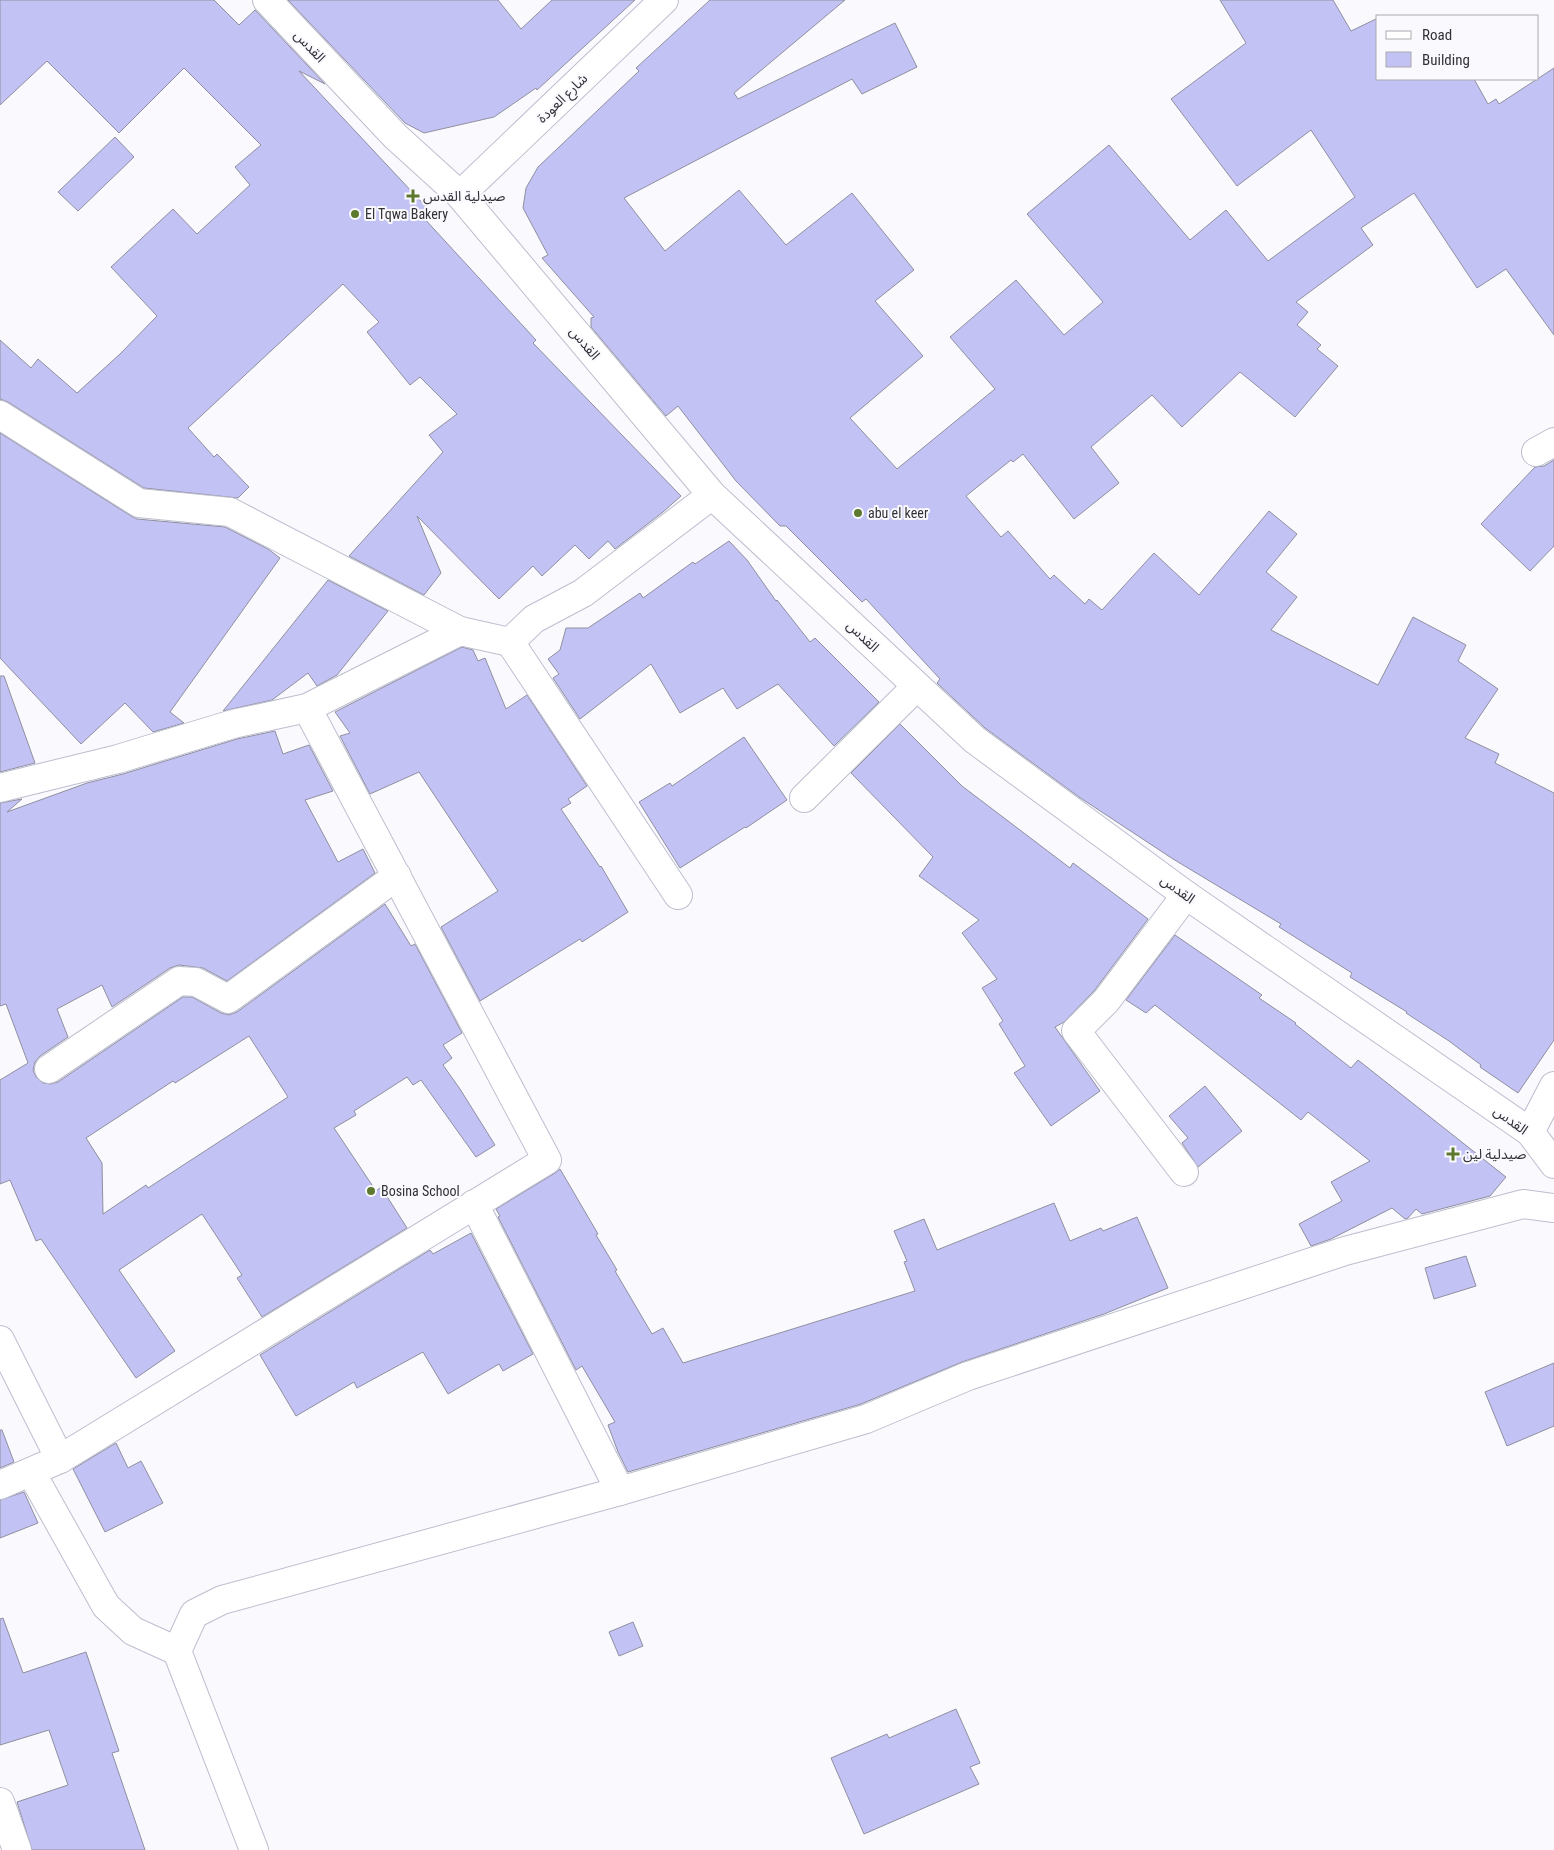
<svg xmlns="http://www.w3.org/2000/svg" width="1554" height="1850" viewBox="0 0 1554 1850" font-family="'Roboto Condensed','Noto Sans Arabic',sans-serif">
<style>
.building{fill:#c3c2f4;stroke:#8f8fa0;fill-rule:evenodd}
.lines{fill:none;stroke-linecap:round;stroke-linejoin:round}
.minor-casing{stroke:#bdbecf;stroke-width:30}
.major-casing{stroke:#bdbecf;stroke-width:30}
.minor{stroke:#fff;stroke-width:28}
.major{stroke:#fff;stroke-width:28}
.poi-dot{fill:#5c792e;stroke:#fafafe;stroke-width:2}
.labels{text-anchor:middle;stroke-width:4;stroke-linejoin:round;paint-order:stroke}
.street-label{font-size:14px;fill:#313137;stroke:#fafafe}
.poi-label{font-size:14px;fill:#313137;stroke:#fafafe;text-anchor:start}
</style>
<rect width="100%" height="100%" fill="#fafafe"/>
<g class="building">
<polygon points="0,0 214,0 239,25 255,10 325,84 299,71 429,210 422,216 536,340 533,343 681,496 663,512 615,549 608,541 589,559 575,545 542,576 533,566 499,599 417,516 441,573 424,595 349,556 443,452 429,435 457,414 420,377 410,385 367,332 379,322 343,284 188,428 214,457 217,454 249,487 238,498 144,488 8,402 0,399 0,340 31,368 38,359 77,393 120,354 157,316 111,267 173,209 197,234 250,185 235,167 261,145 184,68 119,133 47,61 0,105"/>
<polygon points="288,0 498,0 521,29 552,0 635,0 537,90 536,88 494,117 424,133 405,123"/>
<polygon points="710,0 845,0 734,93 738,99 895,23 917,67 862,94 852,79 624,198 665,251 739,190 786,245 852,193 914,270 875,301 923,356 850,418 897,469 995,389 950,337 1016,280 1064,335 1103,302 1027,214 1109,145 1190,240 1226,210 1268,261 1355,197 1311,130 1237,186 1171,99 1246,43 1220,0 1333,0 1351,31 1378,18 1378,79 1474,79 1488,104 1496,99 1499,104 1554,68 1554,335 1506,269 1477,288 1414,193 1361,228 1373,245 1296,302 1308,312 1297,325 1321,345 1317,349 1338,366 1295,417 1240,372 1182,427 1152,395 1091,447 1119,483 1074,519 1023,454 1013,462 1011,460 966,496 1001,537 1008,531 1050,579 1054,575 1085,604 1089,599 1102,610 1154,553 1199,595 1269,511 1297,534 1266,572 1297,597 1271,630 1378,685 1413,617 1466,645 1458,661 1498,689 1465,738 1499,754 1495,763 1554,793 1554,1040 1518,1093 1480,1067 1481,1065 1449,1041 1406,1013 1407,1012 1350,977 1352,973 1279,927 1281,924 1173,859 1079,797 985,728 937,683 940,679 866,599 862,602 786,526 780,526 736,481 678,406 666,416 591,327 591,318 594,317 542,258 548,255 523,208 526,188 538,167 639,71 636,68"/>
<polygon points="115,137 134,157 78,211 58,192"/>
<polygon points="0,433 131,516 137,519 225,527 268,549 280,558 170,712 184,723 153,732 125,703 81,744 0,658"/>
<polygon points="1554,460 1554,546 1530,571 1481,524 1535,467 1544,466"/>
<polygon points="729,541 747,560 776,601 777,600 810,642 815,638 879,702 834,746 778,684 737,709 723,688 680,713 651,664 580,719 553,678 559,674 548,659 560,650 566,628 588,628 640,593 643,598 693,562 695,564"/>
<polygon points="328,580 388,611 337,675 317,686 308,673 272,700 223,711"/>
<polygon points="462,647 473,650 478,661 485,658 506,709 527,695 587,786 568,799 571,803 561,809 600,867 601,866 628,912 582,942 580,939 480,1001 441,927 498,891 419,772 370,794 340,736 350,733 335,712"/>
<polygon points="0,676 4,676 35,763 0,772"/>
<polygon points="900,724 962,786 1070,868 1073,863 1148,919 1094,991 1064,1022 1055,1027 1100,1091 1051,1126 1014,1073 1025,1066 999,1024 1003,1021 982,988 997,979 962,933 979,920 919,876 933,857 851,773"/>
<path d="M275,731L283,754L309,745L333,791L305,800L338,862L363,849L375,873L227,981L203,968L179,965L170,968L112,1007L102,985L57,1009L68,1037L40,1056L35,1062L33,1070L36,1077L43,1083L51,1084L58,1082L183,997H192L221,1013L229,1015L237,1012L385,904L411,946L415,944L462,1033L443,1045L452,1058L443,1065L460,1089L495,1145L476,1157L421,1080L413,1085L407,1077L354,1111L356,1115L334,1128L376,1191L381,1187L407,1228L262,1317L237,1278L242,1275L202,1214L119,1270L175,1351L136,1378L41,1239L36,1241L10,1180L0,1184V1080L28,1063L6,1004L0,1006V803L22,799L7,812L87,783L123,774L237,739ZM249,1036L288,1097L148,1188L146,1185L103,1214L102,1163L86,1138L173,1081L175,1083Z"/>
<polygon points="744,737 787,800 746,828 745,827 680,868 639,802 670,783 672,786"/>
<polygon points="1175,935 1262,995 1259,998 1296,1023 1295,1024 1351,1068 1358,1060 1506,1177 1490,1196 1422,1214 1416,1209 1408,1218 1405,1219 1392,1208 1331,1239 1311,1246 1299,1224 1342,1201 1331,1182 1370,1161 1308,1112 1301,1120 1155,1005 1146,1013 1126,1000"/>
<polygon points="1205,1086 1242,1131 1198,1167 1182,1143 1188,1138 1169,1116"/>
<polygon points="560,1169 598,1234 596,1235 617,1270 615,1271 652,1334 663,1328 683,1363 915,1291 904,1262 907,1261 894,1231 924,1219 937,1250 1054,1203 1070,1241 1101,1228 1103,1231 1137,1217 1168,1288 1104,1314 962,1362 861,1404 628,1472 618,1452 608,1425 615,1422 582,1366 576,1370 498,1217 500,1216 496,1209 555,1173"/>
<polygon points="471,1233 533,1354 503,1371 499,1364 448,1394 423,1352 357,1388 354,1382 296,1416 260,1355 430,1250 433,1254"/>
<polygon points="1466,1256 1476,1286 1434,1299 1425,1268"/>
<polygon points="1554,1363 1554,1426 1507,1446 1485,1392"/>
<polygon points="0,1430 2,1430 14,1462 0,1468"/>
<polygon points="116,1443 128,1468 141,1461 163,1503 105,1532 73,1469"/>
<polygon points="24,1492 38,1523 0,1538 0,1500"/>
<polygon points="3,1618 23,1673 86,1652 119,1751 112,1753 145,1850 32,1850 17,1802 68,1785 49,1730 0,1745 0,1619"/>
<polygon points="633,1622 643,1646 619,1656 609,1632"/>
<polygon points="956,1709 980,1763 970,1767 979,1784 864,1834 831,1758 887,1734 889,1738"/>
</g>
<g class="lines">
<g class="minor-casing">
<g id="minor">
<polyline points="460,195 664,0"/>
<polyline points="0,415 139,503 230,512 460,631"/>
<polyline points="1536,452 1554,442"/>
<polyline points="510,642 678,895"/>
<polyline points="0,788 118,759 233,724 307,708 460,631 510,642 534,619 583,593 712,495"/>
<polyline points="804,798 916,687"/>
<polyline points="49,1069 179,981 196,982 228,999 397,876"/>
<polyline points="1184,1172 1076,1031 1106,1001 1186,895"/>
<polyline points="474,1204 620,1491"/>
<polyline points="0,1340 60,1459"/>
<polyline points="31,1472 106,1606 133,1631 177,1651"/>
<polyline points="0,1485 60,1459 547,1160 307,708"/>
<polyline points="0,1802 17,1850"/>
<polyline points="254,1850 177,1651 194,1614 222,1600 620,1491 866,1419 968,1376 1345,1251 1523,1204 1554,1208"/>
</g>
</g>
<g class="major-casing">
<g id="major">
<polyline points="267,0 395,136 460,195 712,495 975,740 1186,895 1530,1132 1554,1164"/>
<polyline points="1530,1132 1554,1086"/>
</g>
</g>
<use href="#minor" class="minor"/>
<use href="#major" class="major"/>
</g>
<g class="poi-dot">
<path d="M410.5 188.5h5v5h5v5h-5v5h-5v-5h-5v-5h5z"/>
<circle cx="355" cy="214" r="5"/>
<circle cx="858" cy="513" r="5"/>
<path d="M1450.5 1146.5h5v5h5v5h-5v5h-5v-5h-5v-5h5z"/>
<circle cx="371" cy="1191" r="5"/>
</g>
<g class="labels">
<g class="street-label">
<text transform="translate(310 46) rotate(47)" y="5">القدس</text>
<text transform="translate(562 98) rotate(-44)" y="5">شارع العودة</text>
<text transform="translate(585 343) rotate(50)" y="5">القدس</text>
<text transform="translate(863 636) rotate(44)" y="5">القدس</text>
<text transform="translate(1178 889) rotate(36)" y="5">القدس</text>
<text transform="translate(1511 1120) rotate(36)" y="5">القدس</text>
</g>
<g class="poi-label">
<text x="423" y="201">صيدلية القدس</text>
<text x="365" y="219">El Tqwa Bakery</text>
<text x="868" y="518">abu el keer</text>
<text x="1463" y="1159">صيدلية لين</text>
<text x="381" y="1196">Bosina School</text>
</g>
</g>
<rect x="1376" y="15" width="162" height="65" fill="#fafafe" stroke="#aaaaae"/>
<rect x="1386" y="31" width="25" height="8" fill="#ffffff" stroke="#aaaaae"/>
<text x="1422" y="40" font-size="15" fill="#313137">Road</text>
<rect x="1386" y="52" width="25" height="15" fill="#c3c2f4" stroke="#aaaaae"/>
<text x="1422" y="65" font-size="15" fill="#313137">Building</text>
</svg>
